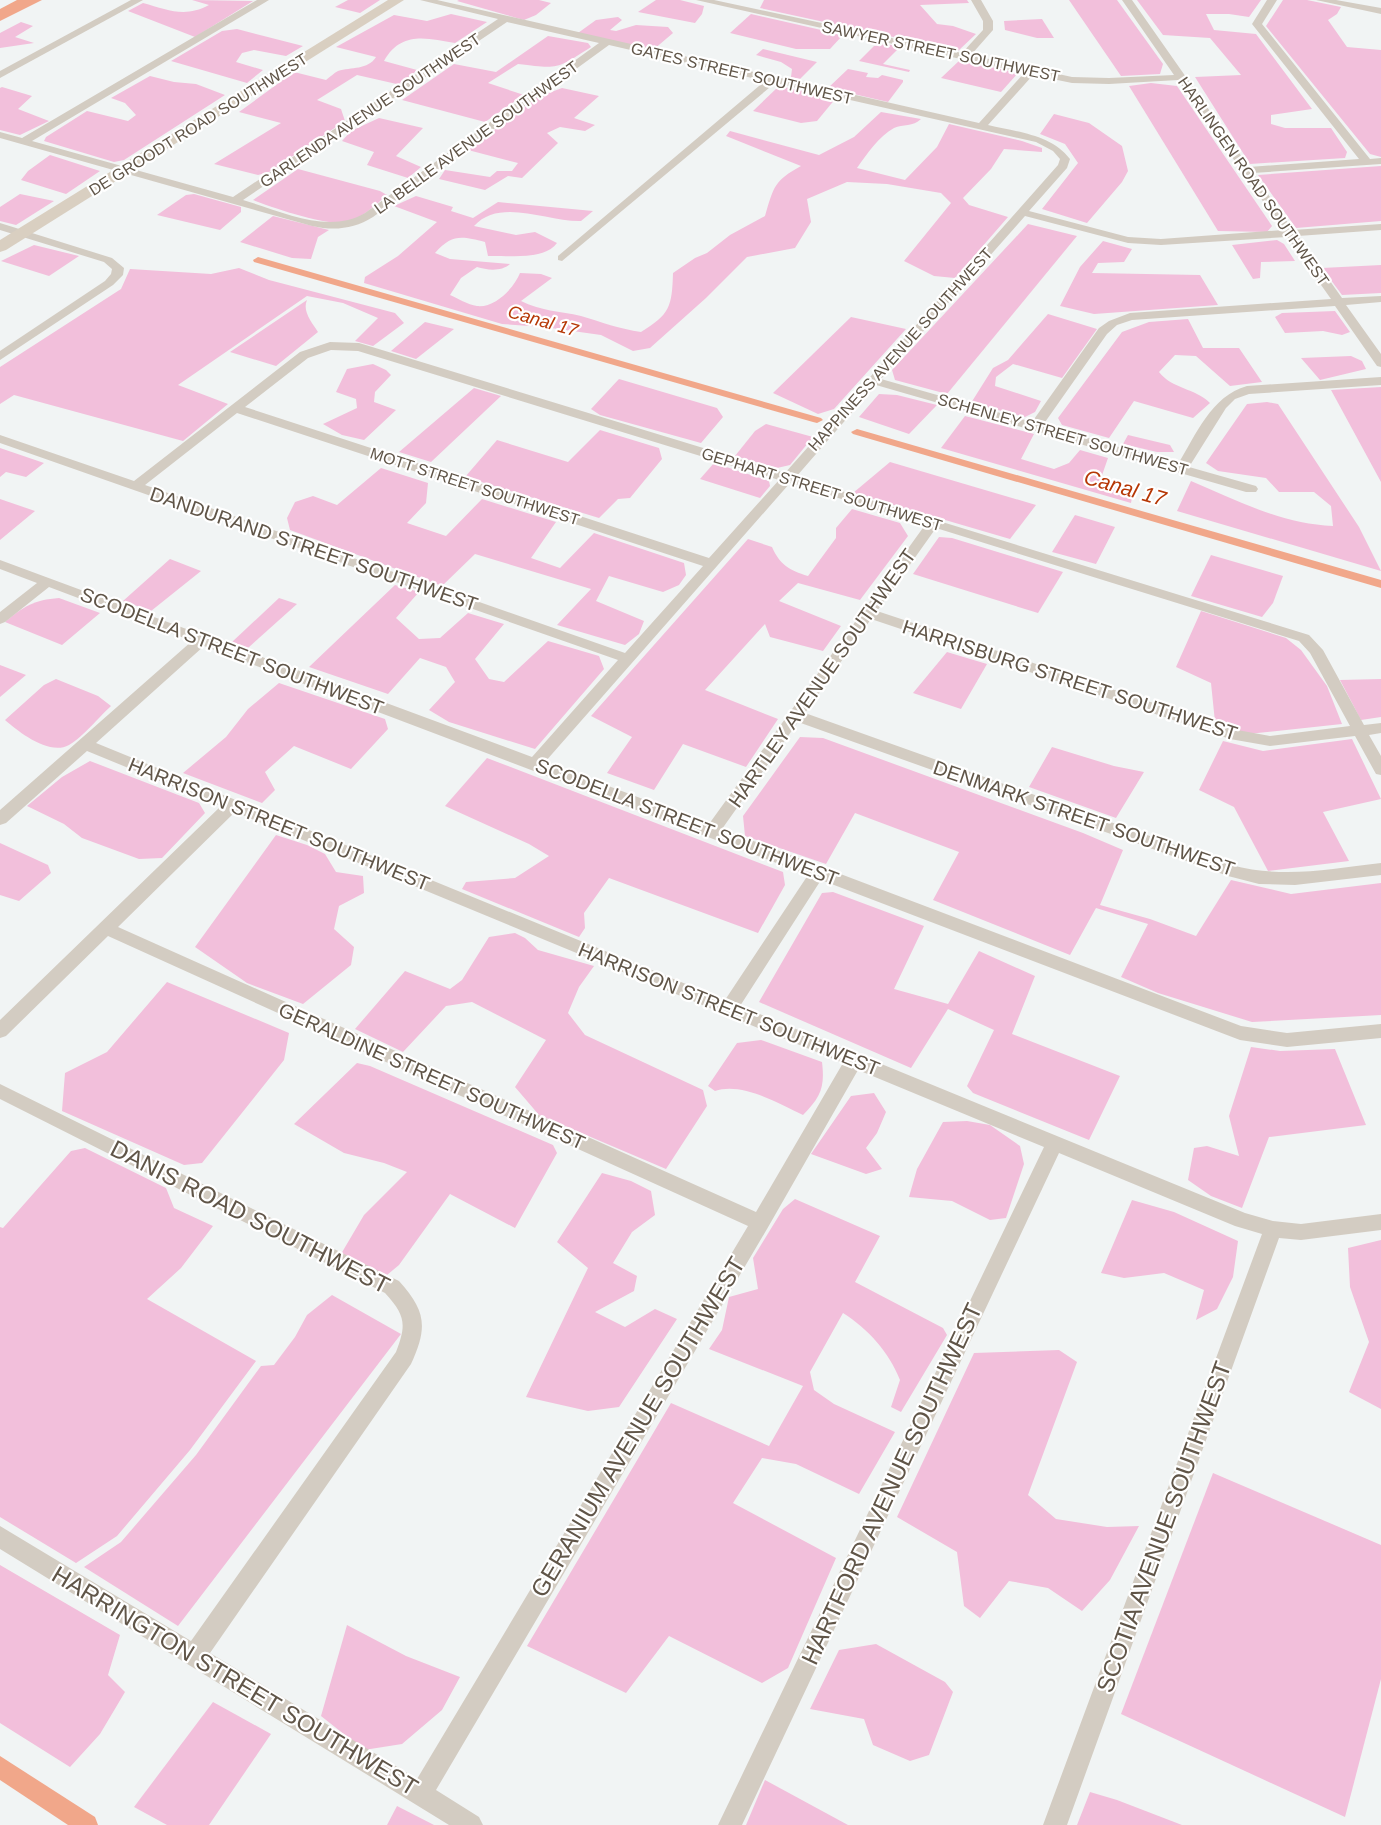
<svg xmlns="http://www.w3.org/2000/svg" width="1381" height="1825" viewBox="0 0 1381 1825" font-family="Helvetica,sans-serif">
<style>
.green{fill:#f2bfdb}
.water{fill:#f1a78a}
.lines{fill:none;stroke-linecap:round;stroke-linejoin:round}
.canal{fill:#f1a78a;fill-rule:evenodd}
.street{fill:#d3ccc2;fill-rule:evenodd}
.secondary{fill:#d9cfc1;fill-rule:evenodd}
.labels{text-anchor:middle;stroke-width:4.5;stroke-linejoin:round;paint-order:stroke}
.far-street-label{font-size:16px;fill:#605548;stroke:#fff}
.far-water-label{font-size:18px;font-style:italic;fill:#b63705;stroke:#fff}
.street-label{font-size:20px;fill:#605548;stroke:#fff}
.water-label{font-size:21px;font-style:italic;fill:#b63705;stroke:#fff}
.near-street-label{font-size:24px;fill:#605548;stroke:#fff}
</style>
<rect width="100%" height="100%" fill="#f1f4f4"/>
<g class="green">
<path d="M192,0L253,1L195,37L128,11L143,3C168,10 185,18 209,5Z"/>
<polygon points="348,0 380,0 360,13 335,7"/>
<polygon points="459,0 539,0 551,3 536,15 524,20 457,1"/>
<polygon points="656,0 680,0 704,6 702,14 695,23 638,12"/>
<polygon points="764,0 967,0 969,3 920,5 937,24 953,26 976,34 958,51 760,8"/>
<polygon points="1069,0 1117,0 1163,64 1160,74 1121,76"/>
<polygon points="1137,0 1261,0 1249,17 1229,14 1206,14 1214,30 1256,34 1312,109 1271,115 1271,124 1285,128 1331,128 1347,152 1345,158 1250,164 1195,77 1241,75 1210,38 1163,35"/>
<polygon points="1283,0 1307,0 1341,7 1337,14 1328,20 1347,47 1381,50 1381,157 1370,154 1266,26"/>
<path d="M451,14L487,22L455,43C426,38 401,31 384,61L417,70L401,85L357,75L317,100L341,109L345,121L269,172L258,175L214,164L281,123L239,112L294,72L326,80C330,77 334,73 338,71C351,67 368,70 376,57L336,47L394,15L427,21Z"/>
<polygon points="751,14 830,32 842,36 830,49 796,49 730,33"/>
<polygon points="618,17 622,20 610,30 616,31 636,25 668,27 673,33 653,50 578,33 596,20"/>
<polygon points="1042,19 1054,38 1037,38 1005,30 1004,21"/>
<polygon points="21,22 33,26 15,37 34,43 0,48 0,33"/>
<polygon points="237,29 303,46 286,56 254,50 242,53 236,62 263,70 247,83 171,61 222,31"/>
<path d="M548,36L588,43L591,47C557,69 559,69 518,64L488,83L524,95L485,122L402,100L454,64L496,72Z"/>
<polygon points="887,44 900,47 883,64 910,70 909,72 859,61 874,46"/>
<polygon points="763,49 817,62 800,79 791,77 792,69 781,62 756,55"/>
<polygon points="960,60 1018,73 1001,92 941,78"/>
<polygon points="848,69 868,73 866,77 878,78 882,75 903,80 903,82 888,102 828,88"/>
<polygon points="150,76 174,82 196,84 225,95 124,160 114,162 44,141 46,137 87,111 128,121 136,115 125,103 111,98"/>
<polygon points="1151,83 1177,86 1272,226 1267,232 1218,231 1129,86"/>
<polygon points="779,86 836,98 817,121 801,123 753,111"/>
<polygon points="2,87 32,96 18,109 49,121 20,135 0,130 0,88"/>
<polygon points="562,88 599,96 574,118 595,125 585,131 560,127 547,133 558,143 522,178 508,176 485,190 439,179 445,170 490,177 497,171 512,171 518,163 468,150 538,97"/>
<path d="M881,112L921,119C913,127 903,124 894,128C879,136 867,154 857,168L905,180L937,147L949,124L1022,141L1042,148V152L1004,149L991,169L963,198L969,205L1008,217L955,278L934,276L904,261L951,203L941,193L887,184L847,182L807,199L811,222L795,248L747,257L706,298L650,348L633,351L601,335L544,327L502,324L364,283L365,277L398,256L437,222L394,206L416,196L453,207L451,211L473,218L498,202L593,211L581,221C548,222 500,197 474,226L516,235L535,232L557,243C544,261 508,255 488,256L485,242C461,236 452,234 435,253L450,259L510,264C501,272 487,270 477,267L461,278L450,295C457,298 468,305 477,306C495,308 514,288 520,273L541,274L552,278L521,301C540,311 560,311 581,316C601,322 620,329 641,332C670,314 672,307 673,273L695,258L707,253L730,235L765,216C774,186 774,181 801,166L726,136L730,131L819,155L854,137Z"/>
<polygon points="1054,114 1089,123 1122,146 1128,171 1122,182 1087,223 1042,209 1078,163 1065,144 1040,134"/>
<polygon points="379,118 423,128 396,156 421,167 408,178 367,165 374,152 342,141 351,131"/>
<polygon points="50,155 100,171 66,194 21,180 28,171"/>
<polygon points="1381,166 1381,221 1296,228 1258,175"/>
<path d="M298,169L380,191L387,195C376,205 362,217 349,222C333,228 270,207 253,200Z"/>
<polygon points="20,194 54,201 16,225 0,221 0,207"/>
<polygon points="194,194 241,207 241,212 220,230 157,215 186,195"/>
<polygon points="273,216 329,230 318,237 311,259 292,258 240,242"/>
<polygon points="1028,224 1077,236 947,394 895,380 892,370"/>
<polygon points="1277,240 1284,244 1295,261 1261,262 1260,278 1253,279 1232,245"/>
<polygon points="1103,241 1132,249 1124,262 1098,263 1092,273 1200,275 1218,305 1094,314 1060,306 1080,267"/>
<polygon points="34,245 79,256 49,276 1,261"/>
<polygon points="1381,265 1381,293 1342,295 1322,268"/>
<polygon points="239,268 269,280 395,313 404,323 373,346 355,341 378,318 343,303 307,296 178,385 228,404 183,441 14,395 0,404 0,367 121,289 130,269 211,274"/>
<path d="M307,300C302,311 312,323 318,332L276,366L230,352Z"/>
<polygon points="1335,311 1350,332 1342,335 1323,331 1285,333 1275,317 1282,313"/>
<polygon points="1048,314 1097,329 1062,378 1013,364 996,377 995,386 1041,401 1035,412 1025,417 971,403 993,368 1008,360"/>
<polygon points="851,317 906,329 834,409 818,414 773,393"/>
<path d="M1188,319L1203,348H1239L1262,382L1230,386L1196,356L1175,355L1159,372C1172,389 1195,388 1210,403L1193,418L1134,401L1109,438L1062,425L1058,418L1122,332L1149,322Z"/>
<polygon points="425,322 454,329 416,359 391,351"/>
<polygon points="1351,356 1362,361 1366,369 1320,380 1301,358"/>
<polygon points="373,364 386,370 391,375 375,392 374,402 396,410 364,440 342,435 323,424 357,408 356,399 336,392 347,369"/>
<polygon points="619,379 717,408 723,417 701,443 600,415 591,409"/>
<polygon points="1381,387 1381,482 1331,390"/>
<polygon points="474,388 501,396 431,462 399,452"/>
<polygon points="879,394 897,395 937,405 909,434 859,417"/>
<path d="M1267,402L1278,404L1359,527L1381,571L1177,511L1191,481C1238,501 1282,524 1333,526L1331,506L1314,492H1279L1266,478L1218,471L1206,463L1247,404Z"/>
<polygon points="965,416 1034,434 1021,459 1054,469 1069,463 1080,450 1108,458 1100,481 1133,492 1131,503 941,448"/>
<polygon points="766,424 813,437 790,465 777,468 735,456 755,431"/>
<polygon points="600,430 659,448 662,459 630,498 618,499 599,518 465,477 497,440 568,462"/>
<polygon points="1128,435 1170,445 1174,452 1157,452 1123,444"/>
<polygon points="0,448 44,463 26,477 6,472 0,477"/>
<polygon points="890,462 1036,505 1010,539 853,493"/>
<polygon points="714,463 769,481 770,486 760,498 700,479"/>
<polygon points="381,468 428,483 426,503 407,523 446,536 482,499 556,522 531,558 560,568 594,533 684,563 686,575 679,585 663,592 609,576 596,601 644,621 639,634 625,645 557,625 591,589 475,554 442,586 290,530 287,518 295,502 313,496 337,505"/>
<polygon points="0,499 35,511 0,540"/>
<path d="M852,509L900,523L908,536L860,600L798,583L779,601L841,626L823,651L770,637L765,624L705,690L778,719L746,767L683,744L654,790L607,773L632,737L591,716L748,539L772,547C780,565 789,570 808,576L836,538V528Z"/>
<polygon points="1075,515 1115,527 1096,564 1052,552"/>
<polygon points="939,537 952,538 1063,572 1038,613 913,574"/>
<polygon points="1211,555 1283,576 1273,603 1262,617 1191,596"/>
<polygon points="170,559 201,571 151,611 123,601"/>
<polygon points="395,585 419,592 396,618 419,639 440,638 468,613 504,624 475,659 489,679 504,682 548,641 599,656 604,669 535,749 449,722 429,710 455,682 446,667 420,658 388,694 309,667"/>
<path d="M59,598L100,613L62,645L5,622C24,606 34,600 59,598Z"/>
<polygon points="279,598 297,604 248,648 232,642"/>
<polygon points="1201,611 1286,638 1301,650 1327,686 1342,724 1248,734 1215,722 1211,683 1176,667"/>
<polygon points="947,652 987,664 961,709 913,693"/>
<polygon points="0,665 26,675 0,697"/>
<path d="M56,679L98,696L111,706C99,717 82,738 69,745C49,756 19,732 5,720L44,685Z"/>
<polygon points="1381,679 1381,717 1361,720 1340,680"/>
<polygon points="279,683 385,719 388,729 351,769 294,746 265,772 275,790 262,803 183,773 226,737 248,709"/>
<polygon points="800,737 823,738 1083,833 1123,850 1100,905 1150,919 1196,936 1231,880 1291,894 1381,883 1381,1015 1252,1022 1158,993 1121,977 1148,924 1096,908 1070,955 933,900 959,852 855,813 826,864 745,836 743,816"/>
<polygon points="1352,739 1381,799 1323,812 1349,861 1268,871 1234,807 1199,790 1223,741 1263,751"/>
<polygon points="1052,747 1114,766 1144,772 1116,818 1029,787"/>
<polygon points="487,758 783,872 785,885 758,933 609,878 584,913 585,928 579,937 462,889 466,882 515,878 549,856 529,844 445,806"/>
<polygon points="90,761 199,803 205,813 162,858 139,859 82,838 64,824 27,806 62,777"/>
<polygon points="276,835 307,845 325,854 336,872 363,876 364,893 339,906 334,929 354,947 351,965 303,1004 247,983 195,947"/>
<polygon points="0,843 48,865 51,873 19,901 0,895"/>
<polygon points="833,892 924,926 894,989 948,1004 979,951 1035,976 1012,1034 1120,1076 1089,1140 973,1093 967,1086 994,1030 948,1009 911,1068 759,1002 822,893"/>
<polygon points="515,933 525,938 538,950 594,966 579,987 568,1013 585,1035 703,1090 707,1106 666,1169 539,1115 515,1087 546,1040 472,1002 446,1006 403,1052 355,1029 405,971 450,989 462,980 489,937"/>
<polygon points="167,982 289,1033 284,1060 202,1163 184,1165 62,1111 65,1073 107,1052"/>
<path d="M761,1040L822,1062C825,1087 821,1097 803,1115C778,1103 742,1082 715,1091L708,1086L737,1043Z"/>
<polygon points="1251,1047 1280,1051 1335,1049 1366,1125 1269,1137 1242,1208 1211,1196 1188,1180 1194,1148 1207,1146 1239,1156 1229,1116"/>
<polygon points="357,1063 370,1066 553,1145 557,1153 515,1228 450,1194 399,1265 387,1275 341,1254 364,1215 407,1172 384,1163 344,1153 294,1124"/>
<polygon points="874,1093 886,1112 877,1133 866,1148 882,1169 866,1174 811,1154 851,1096"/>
<polygon points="967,1121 990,1125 1020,1146 1024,1164 1006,1218 990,1220 952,1201 909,1197 917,1169 943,1122"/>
<polygon points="85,1148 166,1188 174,1208 213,1226 181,1268 147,1299 256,1361 190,1450 117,1536 76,1563 0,1517 0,1227 3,1228 71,1151"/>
<polygon points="602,1173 631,1181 651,1191 655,1215 632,1232 613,1263 637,1276 634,1291 595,1312 625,1327 655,1309 677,1319 619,1407 588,1411 526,1397 588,1268 557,1242"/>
<path d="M795,1199L880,1236L855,1282L943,1328L947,1335L901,1412L891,1407L900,1380C889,1352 868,1329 843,1313L810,1372L814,1390L834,1404L895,1432L859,1494L796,1464L762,1458L733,1503L836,1558L788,1668L762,1683L669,1636L626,1693L527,1646L671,1403L769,1446L803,1386L709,1349L722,1330L729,1297L758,1289L753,1258L783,1209Z"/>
<polygon points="1132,1200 1174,1212 1238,1241 1233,1277 1217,1309 1196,1320 1204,1290 1164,1273 1124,1278 1101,1273"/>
<polygon points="1381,1240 1381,1409 1349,1392 1369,1342 1350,1287 1348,1248"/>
<polygon points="332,1295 401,1334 178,1626 84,1567 121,1542 196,1455 261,1366 274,1365 295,1337 307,1315"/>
<polygon points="1059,1350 1077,1362 1028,1495 1056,1519 1107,1527 1139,1526 1110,1580 1082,1611 1048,1588 1009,1581 980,1618 964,1606 957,1552 897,1517 974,1353"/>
<polygon points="1213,1473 1381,1545 1381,1679 1345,1817 1121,1714"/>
<polygon points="0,1565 120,1635 108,1675 125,1692 100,1734 70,1767 0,1723"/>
<polygon points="347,1625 406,1656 460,1677 442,1710 402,1744 364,1750 321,1716"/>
<polygon points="876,1644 945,1682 953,1692 929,1755 910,1761 873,1745 864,1719 810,1709 839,1650"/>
<polygon points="213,1702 271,1734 209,1825 167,1825 134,1807"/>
<polygon points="765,1780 848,1825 746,1825"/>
<polygon points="1090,1792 1117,1800 1182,1825 1077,1825"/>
<polygon points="397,1806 434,1825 387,1825"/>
</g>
<polygon class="water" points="17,0 42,0 0,21 0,9"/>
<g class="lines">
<g class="canal">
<polygon points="258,257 821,418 823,420 817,423 813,422 254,262 253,260"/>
<polygon points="857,429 1381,580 1381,588 853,434 851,432"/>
<polygon points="0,1756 95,1817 98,1825 68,1825 0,1780"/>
</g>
<g class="street">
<polygon points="131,0 143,0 0,78 0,71"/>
<path d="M257,0H269L32,141L233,197L498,19L420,0H437L979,123L1024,73L696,0H714L962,53L983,30V21L971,0H981L993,21V30L971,55L1072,77L1109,78L1174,75L1122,0H1132L1249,167L1359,159L1252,24L1267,0H1277L1262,24L1370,159L1381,158V164L1253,173L1293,230L1381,224V230L1298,236L1342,298L1381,296V302L1346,305L1381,354V367L1377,366L1335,306L1132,320L1117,325L1107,334L1043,425L1178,464C1196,435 1211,396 1247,386L1381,377V385L1249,394L1235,399L1226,408L1189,467L1256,486L1258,489L1256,492H1246L876,385L796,477L1309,635L1323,650L1364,725L1381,723V733L1369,735L1381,756V775L1376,774L1355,736L1270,746L1230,739L871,619L805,713L1231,865C1285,879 1327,869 1381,863V875L1295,885L1259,884L1228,876L798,722L722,829L1241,1026L1287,1033L1381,1024V1038L1287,1047L1240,1040L821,880L740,1006L1245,1213L1273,1221L1301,1224L1381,1214V1230L1301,1240L1279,1238L1067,1825H1043L1262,1234L1235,1226L1059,1153L742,1825H718L1044,1147L858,1070L767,1229L436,1790L479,1817L483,1825H449L0,1549V1526L191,1641L396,1352C407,1324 405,1315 385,1293L0,1099V1084L399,1281C426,1311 428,1327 411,1364L210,1653L417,1779L748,1226L108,936L6,1036L0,1038V1020L221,806L87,751L6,823L0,825V810L192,641L49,587L5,622L0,624V612L37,583L0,569V560L532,757L618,660L0,443V435L134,481L300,352L330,342L359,343L785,473L1058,165L1060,159L1053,151L1036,142L775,83L562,261L558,260V256L765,81L609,45L373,217C354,229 334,231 312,226L0,138V132L22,138ZM507,22L599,43L365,213C328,235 281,211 243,200ZM1033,75L1072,83L1109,84L1178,80L1283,230L1161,239L1128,237L1029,211L1067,168L1070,159C1051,134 1017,132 988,125ZM1025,216L1128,243L1161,245L1287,237L1331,299L1130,313L1109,321L1099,328L1032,422L881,379ZM331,350L358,351L779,480L709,558L245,407L308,358ZM237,413L703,566L625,653L145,485ZM790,483L925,525L709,824L545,762ZM936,528L1299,641L1310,653L1350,726L1270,736L1232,729L877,611ZM204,646L808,875L725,1000L96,743ZM235,812L843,1063L756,1212L118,927Z"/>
<polygon points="1316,0 1336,0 1381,8 1381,14"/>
<polygon points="0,223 112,258 124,268 123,275 113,285 0,360 0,351 105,281 111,274 112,269 104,262 0,230"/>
</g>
<polygon class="secondary" points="388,0 404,0 6,250 0,252 0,240"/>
</g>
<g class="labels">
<g class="far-street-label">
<text transform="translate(941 51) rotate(12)" y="6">SAWYER STREET SOUTHWEST</text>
<text transform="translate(742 73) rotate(13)" y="6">GATES STREET SOUTHWEST</text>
<text transform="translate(370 110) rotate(-34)" y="6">GARLENDA AVENUE SOUTHWEST</text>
<text transform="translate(198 124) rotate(-32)" y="6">DE GROODT ROAD SOUTHWEST</text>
<text transform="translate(476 137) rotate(-36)" y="6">LA BELLE AVENUE SOUTHWEST</text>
<text transform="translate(1254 181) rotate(55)" y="6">HARLINGEN ROAD SOUTHWEST</text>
<text transform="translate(900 349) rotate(-48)" y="6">HAPPINESS AVENUE SOUTHWEST</text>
<text transform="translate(1063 434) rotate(16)" y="6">SCHENLEY STREET SOUTHWEST</text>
<text transform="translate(475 486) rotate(18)" y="6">MOTT STREET SOUTHWEST</text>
<text transform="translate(822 489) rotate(17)" y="6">GEPHART STREET SOUTHWEST</text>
</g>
<g class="far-water-label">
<text transform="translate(543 321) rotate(16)" y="6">Canal 17</text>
</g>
<g class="street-label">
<text transform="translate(314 549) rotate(19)" y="7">DANDURAND STREET SOUTHWEST</text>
<text transform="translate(232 651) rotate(21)" y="7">SCODELLA STREET SOUTHWEST</text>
<text transform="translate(822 678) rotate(-55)" y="7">HARTLEY AVENUE SOUTHWEST</text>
<text transform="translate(1070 680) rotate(18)" y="7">HARRISBURG STREET SOUTHWEST</text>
<text transform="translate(1084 818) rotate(19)" y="7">DENMARK STREET SOUTHWEST</text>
<text transform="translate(687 822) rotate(21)" y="7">SCODELLA STREET SOUTHWEST</text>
<text transform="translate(279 824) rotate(22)" y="7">HARRISON STREET SOUTHWEST</text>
<text transform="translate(729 1009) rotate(22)" y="7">HARRISON STREET SOUTHWEST</text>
<text transform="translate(432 1076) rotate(24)" y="7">GERALDINE STREET SOUTHWEST</text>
</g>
<g class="water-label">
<text transform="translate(1125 488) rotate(16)" y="7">Canal 17</text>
</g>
<g class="near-street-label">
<text transform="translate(250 1217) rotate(27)" y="8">DANIS ROAD SOUTHWEST</text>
<text transform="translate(638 1427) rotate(-59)" y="8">GERANIUM AVENUE SOUTHWEST</text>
<text transform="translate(892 1484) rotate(-65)" y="8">HARTFORD AVENUE SOUTHWEST</text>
<text transform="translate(1164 1527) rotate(-70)" y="8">SCOTIA AVENUE SOUTHWEST</text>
<text transform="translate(235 1681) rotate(31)" y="8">HARRINGTON STREET SOUTHWEST</text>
</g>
</g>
</svg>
